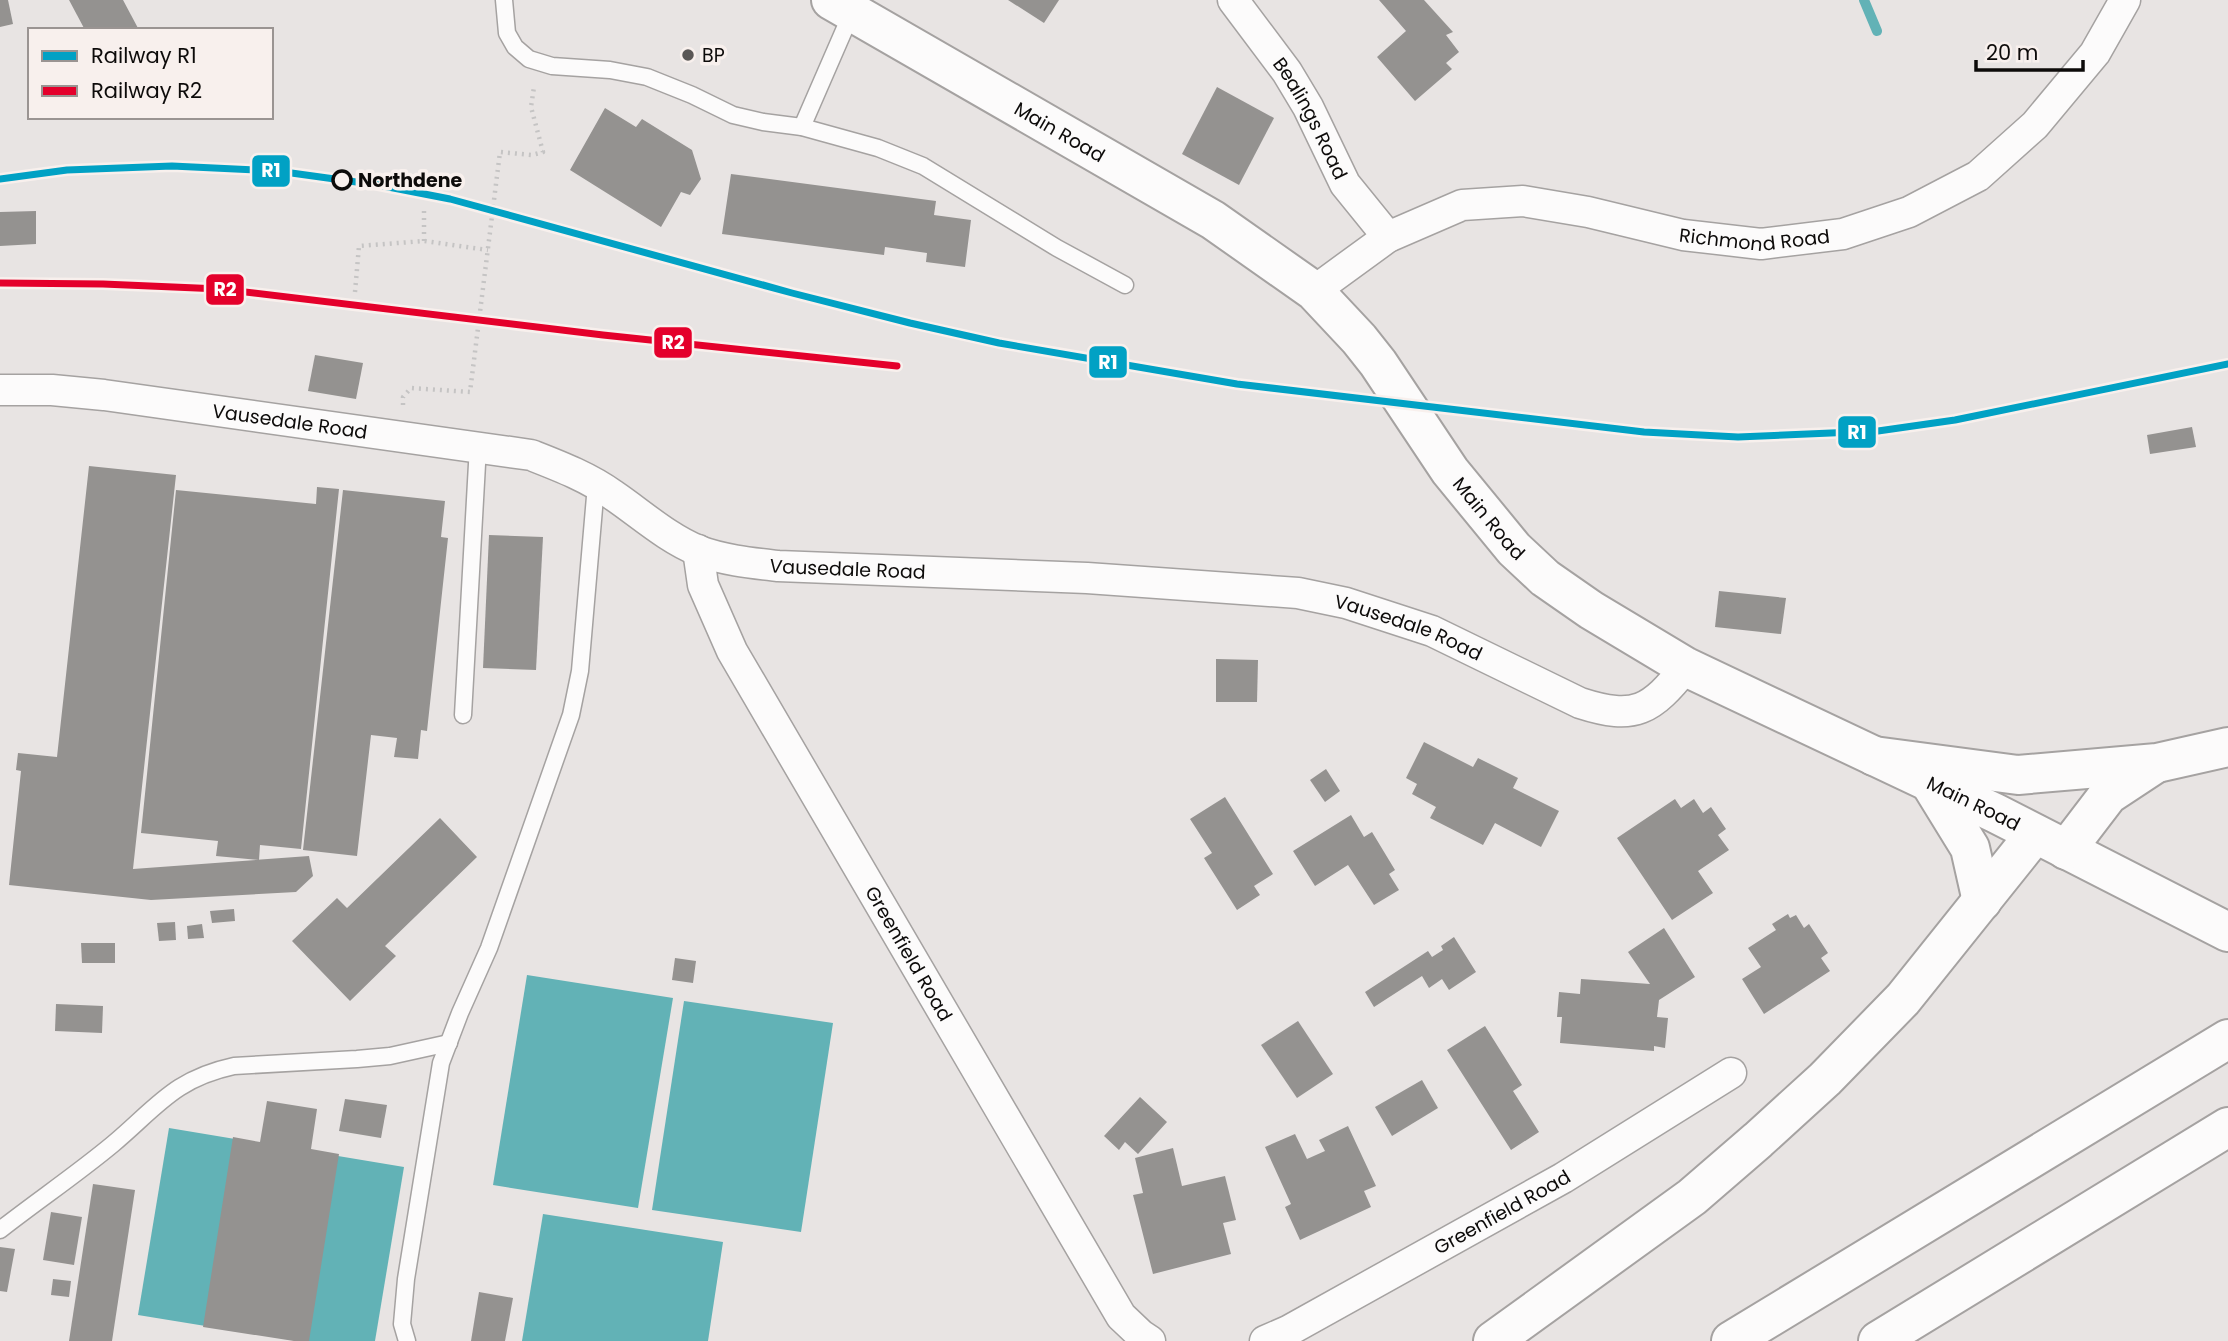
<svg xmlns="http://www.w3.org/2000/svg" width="2228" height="1341" viewBox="0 0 2228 1341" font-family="Poppins,sans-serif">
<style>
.water{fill:#62b2b6}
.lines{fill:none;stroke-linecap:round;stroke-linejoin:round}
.stream{stroke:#62b2b6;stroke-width:10}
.building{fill:#949290}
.lane-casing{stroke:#a5a2a1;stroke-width:19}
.street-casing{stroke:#a5a2a1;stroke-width:33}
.secondary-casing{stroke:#a5a2a1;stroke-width:42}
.highway-casing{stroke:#a5a2a1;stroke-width:42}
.path{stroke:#c5c4c4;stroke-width:4.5;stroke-dasharray:2 5;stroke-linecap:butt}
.lane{stroke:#fcfbfb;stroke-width:16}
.street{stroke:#fcfbfb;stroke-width:30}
.secondary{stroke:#fcfbfb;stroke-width:38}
.highway{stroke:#fcfbfb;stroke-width:38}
.rail-1-casing{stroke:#f8f0ed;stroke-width:12}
.rail-2-casing{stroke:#f8f0ed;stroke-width:12}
.rail-1{stroke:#01a1c4;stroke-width:7}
.rail-2{stroke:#e4002b;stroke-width:7}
.poi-dot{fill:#5a5756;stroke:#f8f0ed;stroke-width:2.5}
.stop-dot{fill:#f8f0ed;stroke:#0d0b0a;stroke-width:3.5}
.labels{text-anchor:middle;stroke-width:7;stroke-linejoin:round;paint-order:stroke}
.poi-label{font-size:19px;fill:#0d0b0a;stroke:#f8f0ed;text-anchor:start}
.street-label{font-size:19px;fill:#0d0b0a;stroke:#f8f0ed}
.stop-label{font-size:19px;font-weight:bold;fill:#0d0b0a;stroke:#f8f0ed;text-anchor:start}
.line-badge{stroke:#f8f0ed;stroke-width:2.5}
.badge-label{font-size:19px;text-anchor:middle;font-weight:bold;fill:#fff}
</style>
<rect width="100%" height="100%" fill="#e8e4e3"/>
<g class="water">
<polygon points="527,975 673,998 638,1208 493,1185"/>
<polygon points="684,1001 833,1023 801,1232 652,1210"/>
<polygon points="169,1128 404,1167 375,1341 298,1341 138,1315"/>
<polygon points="543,1214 723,1242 708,1341 522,1341"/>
</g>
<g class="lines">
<polyline class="stream" points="1864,0 1877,31"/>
</g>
<g class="building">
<polygon points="0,0 8,0 13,24 0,27"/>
<polygon points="69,0 123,0 139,30 85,30"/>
<polygon points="1008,0 1059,0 1044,23"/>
<polygon points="1379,0 1424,0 1453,32 1446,35 1459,52 1446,63 1452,69 1415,101 1377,57 1406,31"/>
<polygon points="1217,87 1274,118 1239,185 1182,154"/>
<polygon points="605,108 636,127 642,119 692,150 701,179 690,195 681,192 661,227 570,170"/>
<polygon points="731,174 936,201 934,215 971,220 965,267 926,262 927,253 885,247 884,255 722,234"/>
<polygon points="36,211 36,244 0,246 0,212"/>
<polygon points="315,355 363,363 356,399 308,391"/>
<polygon points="2192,427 2196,447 2150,454 2147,435"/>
<polygon points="89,466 176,475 133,869 309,856 313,876 296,892 151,900 9,885 21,771 16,770 18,753 57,757"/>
<polygon points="317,487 339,489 301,849 260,845 259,860 216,856 218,841 141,833 176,490 316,504"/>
<polygon points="343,490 445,501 441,537 448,538 427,731 421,730 418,759 394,757 397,738 371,735 357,856 303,850"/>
<polygon points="489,535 543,537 536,670 483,668"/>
<polygon points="1719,591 1786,598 1781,634 1715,627"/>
<polygon points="1216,659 1258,660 1257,702 1216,702"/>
<polygon points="1424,742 1473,767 1478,758 1518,778 1513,788 1559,811 1541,847 1495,823 1483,845 1430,818 1436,807 1412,794 1417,784 1406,778"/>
<polygon points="1326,769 1340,791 1325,802 1310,780"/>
<polygon points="1225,797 1273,874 1254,886 1260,895 1237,910 1204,858 1212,853 1190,819"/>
<polygon points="1675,799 1681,808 1694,799 1703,813 1711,807 1726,829 1718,835 1729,850 1698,871 1713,893 1672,920 1617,838"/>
<polygon points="1351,815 1364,837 1372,832 1395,870 1389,874 1399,890 1374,905 1348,865 1315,886 1293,851"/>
<polygon points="440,818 477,857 385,946 396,956 350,1001 292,941 337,898 347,908"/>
<polygon points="234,909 235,921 212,923 210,911"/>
<polygon points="1788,914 1790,918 1796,915 1804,928 1809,924 1828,953 1821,958 1830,971 1764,1014 1742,979 1761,967 1748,948 1776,930 1772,924"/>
<polygon points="175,922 176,940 159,941 157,923"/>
<polygon points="202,924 204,938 188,939 187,926"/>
<polygon points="1664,928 1695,977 1659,1000 1657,1017 1668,1018 1665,1048 1654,1046 1654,1051 1560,1043 1562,1017 1557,1017 1559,992 1580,994 1581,979 1650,984 1628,952"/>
<polygon points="1454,937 1476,972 1449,990 1442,979 1429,988 1422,976 1374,1007 1365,992 1428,951 1432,957 1443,950 1441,946"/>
<polygon points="81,943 115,943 115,963 82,963"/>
<polygon points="675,958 696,961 693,983 672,980"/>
<polygon points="56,1004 103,1006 102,1033 55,1031"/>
<polygon points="1298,1021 1333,1074 1297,1098 1261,1045"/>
<polygon points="1485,1026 1522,1085 1513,1091 1539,1132 1511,1150 1447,1050"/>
<polygon points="1422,1080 1438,1108 1392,1136 1375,1107"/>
<polygon points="1140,1097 1167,1122 1138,1154 1125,1142 1119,1150 1104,1136"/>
<polygon points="345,1099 387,1105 381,1138 339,1131"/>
<polygon points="267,1101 317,1109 311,1149 339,1154 309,1341 294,1341 203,1327 233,1137 260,1142"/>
<polygon points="1348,1126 1376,1186 1364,1191 1371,1207 1300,1240 1285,1207 1291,1204 1265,1147 1295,1134 1307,1159 1325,1151 1319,1140"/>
<polygon points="1173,1148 1182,1186 1225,1176 1236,1220 1223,1223 1231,1254 1153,1274 1133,1195 1143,1193 1135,1158"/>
<polygon points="93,1184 135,1190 112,1341 69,1341"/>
<polygon points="51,1212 82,1217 74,1265 43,1260"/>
<polygon points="0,1247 15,1249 7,1292 0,1291"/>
<polygon points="53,1279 71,1281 69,1297 51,1295"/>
<polygon points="479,1292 513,1298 505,1341 471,1341"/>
</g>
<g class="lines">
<g class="lane-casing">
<g id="lane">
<polyline points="504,0 507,33 515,47 529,59 552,66 610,70 647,77 692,95 733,115 763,122 802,127 878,148 923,166 1057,248 1125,285"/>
<polyline points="802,127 852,12"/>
<polyline points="463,715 478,446"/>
<path d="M0,1230C37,1201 77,1174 113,1144C157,1107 174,1079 234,1066L357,1059L390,1056L449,1043"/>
<polyline points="407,1341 402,1324 406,1279 441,1063 460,1013 489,948 571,715 580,671 596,485"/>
</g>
</g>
<g class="street-casing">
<g id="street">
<path id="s1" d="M1233,0L1287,72L1308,107L1345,184L1388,237"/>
<path id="s2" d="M1314,291L1388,237L1462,205L1523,201L1588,212L1683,235L1761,244L1843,234L1909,212L1978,176L2035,125L2095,53L2125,0"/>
<path id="s3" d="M0,390H52L104,395L531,455C559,466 588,477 613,495C641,514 667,538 699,551C723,560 752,563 778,566L1087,578L1298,593L1346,603L1432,631L1580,703C1636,721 1651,710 1686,667"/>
<path id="s4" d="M698,550L703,585L732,651L1121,1316L1141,1335L1150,1341"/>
<path id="s5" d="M1265,1341L1288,1331L1563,1178L1731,1073"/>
</g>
</g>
<g class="secondary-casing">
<g id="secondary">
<path id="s6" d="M831,0L1213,220L1314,291L1359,339L1378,363L1450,471L1514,549L1545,578L1591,610L1686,667L1995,813L2228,932"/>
</g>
</g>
<g class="highway-casing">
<g id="highway">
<polyline points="1874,756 2018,775 2157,763 2228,747"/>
<polyline points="1930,783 1970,848 1982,901"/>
<polyline points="2066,850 2108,795 2155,764"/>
<polyline points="1493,1341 1692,1197 1758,1140 1825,1079 1903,999 2035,834"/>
<polyline points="1731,1341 2228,1039"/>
<polyline points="1878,1341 2228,1127"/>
</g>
</g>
<g class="path">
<polyline points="424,241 424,211"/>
<polyline points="355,292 359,246 424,241 488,250"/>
<polyline points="403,405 403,397 411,388 470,392 500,152 532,155 543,152 531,107 534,87"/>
</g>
<use href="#lane" class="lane"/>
<use href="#street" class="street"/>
<use href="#secondary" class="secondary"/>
<use href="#highway" class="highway"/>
<g class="rail-1-casing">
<polyline id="rail-1" points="0,179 67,170 172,166 277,171 378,185 450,199 792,293 910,323 999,343 1237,384 1644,432 1738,437 1878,431 1955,420 2228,364"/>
</g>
<g class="rail-2-casing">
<polyline id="rail-2" points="0,283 103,284 220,289 603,335 897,366"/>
</g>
<use href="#rail-1" class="rail-1"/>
<use href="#rail-2" class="rail-2"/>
</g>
<circle class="poi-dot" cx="688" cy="55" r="7"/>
<circle class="stop-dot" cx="342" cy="180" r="9"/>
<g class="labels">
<g class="poi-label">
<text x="702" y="62">BP</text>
</g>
<g class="street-label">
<text dy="7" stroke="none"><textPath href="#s1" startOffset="142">Bealings Road</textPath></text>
<text dy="7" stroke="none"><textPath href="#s6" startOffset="264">Main Road</textPath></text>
<text dy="7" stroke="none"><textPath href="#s2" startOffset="469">Richmond Road</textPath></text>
<text dy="7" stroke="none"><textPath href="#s3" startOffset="292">Vausedale Road</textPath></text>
<text dy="7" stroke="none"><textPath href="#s6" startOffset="852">Main Road</textPath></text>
<text dy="7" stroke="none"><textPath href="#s3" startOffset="880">Vausedale Road</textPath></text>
<text dy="7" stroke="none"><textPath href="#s3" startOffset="1447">Vausedale Road</textPath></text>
<text dy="7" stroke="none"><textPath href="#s6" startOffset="1419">Main Road</textPath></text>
<text dy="7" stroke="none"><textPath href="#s4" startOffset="458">Greenfield Road</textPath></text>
<text dy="7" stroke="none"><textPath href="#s5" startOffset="270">Greenfield Road</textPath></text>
</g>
<g class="stop-label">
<text x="358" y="187">Northdene</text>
</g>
</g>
<g class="line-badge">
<rect x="251" y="154" width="40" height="34" rx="7" fill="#01a1c4"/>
<rect x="205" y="273" width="40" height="33" rx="7" fill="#e4002b"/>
<rect x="653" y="326" width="40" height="33" rx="7" fill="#e4002b"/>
<rect x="1088" y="345" width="40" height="34" rx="7" fill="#01a1c4"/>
<rect x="1837" y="415" width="40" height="34" rx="7" fill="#01a1c4"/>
</g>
<g class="badge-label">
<text x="271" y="177">R1</text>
<text x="225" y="296">R2</text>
<text x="673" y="349">R2</text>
<text x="1108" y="369">R1</text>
<text x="1857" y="439">R1</text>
</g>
<rect x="28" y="28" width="245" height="91" fill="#f8f0ed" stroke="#9a9492" stroke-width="2"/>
<rect x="42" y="51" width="35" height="10" fill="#01a1c4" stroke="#9a9492" stroke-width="2"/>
<text x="91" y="63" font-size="21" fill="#0d0b0a">Railway R1</text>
<rect x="42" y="86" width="35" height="10" fill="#e4002b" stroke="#9a9492" stroke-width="2"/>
<text x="91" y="98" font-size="21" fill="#0d0b0a">Railway R2</text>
<path d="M1976 60v10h107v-10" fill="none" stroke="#0d0b0a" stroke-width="3.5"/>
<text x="1986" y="60" font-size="21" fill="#0d0b0a" stroke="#f8f0ed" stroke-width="5" paint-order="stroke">20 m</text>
</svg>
